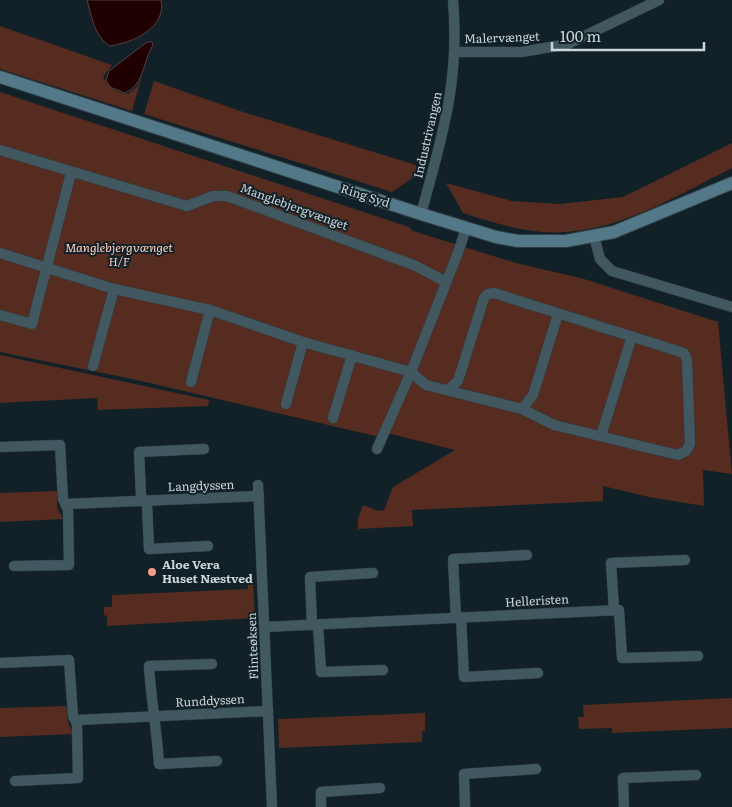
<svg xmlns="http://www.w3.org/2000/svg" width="732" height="807" viewBox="0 0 732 807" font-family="Literata,serif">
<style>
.green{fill:#552c1f}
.water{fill:#200000;stroke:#534041}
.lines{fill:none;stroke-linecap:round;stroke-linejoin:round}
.street-casing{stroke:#2f3e44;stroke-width:11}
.secondary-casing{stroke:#2f3e44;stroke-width:14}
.street{stroke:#415861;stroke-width:10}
.secondary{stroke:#537887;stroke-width:12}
.poi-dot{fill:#f39f84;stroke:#112127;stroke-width:2}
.labels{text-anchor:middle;stroke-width:4;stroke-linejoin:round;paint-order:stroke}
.street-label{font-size:12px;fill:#cbd6da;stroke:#112127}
.park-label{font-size:12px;font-style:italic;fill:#ffcebe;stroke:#112127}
.poi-label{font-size:12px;font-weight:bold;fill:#cbd6da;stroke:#112127;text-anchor:start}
</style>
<rect width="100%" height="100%" fill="#112127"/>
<g class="green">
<path d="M0,26L112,65L103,77C109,89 116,92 128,94L137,87L142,76L132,111L0,69Z"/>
<polygon points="154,81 243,112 416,165 420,173 392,192 144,114"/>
<polygon points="0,92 409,227 413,231 516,263 584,279 718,322 732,474 703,470 704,506 649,497 603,486 603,501 412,510 413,526 358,529 358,519 363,505 378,511 384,510 393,487 455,450 391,434 375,436 137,380 0,352"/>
<path d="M732,143V168C672,198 611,237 542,232C514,230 489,221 463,213L446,183L512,201L560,204L623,197Z"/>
<polygon points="0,355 209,400 208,406 98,410 97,398 0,403"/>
<polygon points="57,491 57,507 63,519 0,522 0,493"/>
<polygon points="248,581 253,582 255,618 107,626 107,616 104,615 104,607 112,607 112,595 248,589"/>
<polygon points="732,698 732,728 612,733 612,728 579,729 578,717 584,717 583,705"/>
<polygon points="66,706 68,722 73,734 0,737 0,708"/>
<polygon points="425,713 425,731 422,731 422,742 279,748 278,719"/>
</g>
<g class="water">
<path d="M87,0H161C167,28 132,43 110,46C94,36 92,17 87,0Z"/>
<path d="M147,42H152L153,45C143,61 144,85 125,93L110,87L106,80L109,71Z"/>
</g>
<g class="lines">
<g class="street-casing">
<g id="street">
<polyline points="455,52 522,52 568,44 659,0"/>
<polyline points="0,150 187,206 213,196 227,196 416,266 446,282"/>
<path d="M421,214C442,137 460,81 453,0"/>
<polyline points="594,236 600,259 612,271 732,307"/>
<polyline points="0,253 114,289 210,310 303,342 411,372 426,385 522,409 554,425 678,455 686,451 690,444 687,360 684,353 494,293 488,294 484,298 458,381 448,390"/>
<polyline points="0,315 32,324 71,173"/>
<polyline points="93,366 114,289"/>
<polyline points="191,382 210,310"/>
<polyline points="286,404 303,342"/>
<polyline points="522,409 533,395 558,314"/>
<polyline points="333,418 352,355"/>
<polyline points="601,436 632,336"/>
<polyline points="0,447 60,445 63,499 68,510 69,565 14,566"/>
<polyline points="204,449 139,452 141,496 147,505 149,549 208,546"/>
<polyline points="377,449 411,372 459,250 466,228"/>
<polyline points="258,485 272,807"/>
<polyline points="66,504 259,496"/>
<polyline points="614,610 611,563 685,560"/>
<polyline points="461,617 464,677 538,673"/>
<polyline points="456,618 453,559 527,555"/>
<polyline points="312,625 310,577 373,573"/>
<polyline points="318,625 321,672 383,670"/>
<polyline points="265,627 619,610 622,658 698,656"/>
<polyline points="0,663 69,660 73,716 77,724 78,778 15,781"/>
<path d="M212,664L149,666C151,700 157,731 159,764L217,761"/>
<polyline points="77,720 268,711"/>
<polyline points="321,807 321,792 380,788"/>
<polyline points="465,807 464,774 536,769"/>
<polyline points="624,807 623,778 696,775"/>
</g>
</g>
<g class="secondary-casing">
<polyline id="secondary" points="0,77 421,214 496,237 518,241 566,241 614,232 732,183"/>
</g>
<use href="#street" class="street"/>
<use href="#secondary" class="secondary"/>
</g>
<circle class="poi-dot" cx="152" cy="572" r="5"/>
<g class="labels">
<g class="street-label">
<text transform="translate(502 38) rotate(-2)" y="4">Malervænget</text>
<text transform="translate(428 135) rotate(-77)" y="4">Industrivangen</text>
<text transform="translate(365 196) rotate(18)" y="4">Ring Syd</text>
<text transform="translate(294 207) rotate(20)" y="4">Manglebjergvænget</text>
<text transform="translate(201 486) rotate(-2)" y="4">Langdyssen</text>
<text transform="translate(537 601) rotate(-3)" y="4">Helleristen</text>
<text transform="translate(253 646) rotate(-92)" y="4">Flinteøksen</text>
<text transform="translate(210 701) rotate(-3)" y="4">Runddyssen</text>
</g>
<g class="park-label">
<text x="119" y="252">Manglebjergvænget<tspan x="119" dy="14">H/F</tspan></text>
</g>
<g class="poi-label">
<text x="162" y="569">Aloe Vera<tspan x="162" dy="14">Huset Næstved</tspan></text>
</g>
</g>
<path d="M552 42v8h152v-8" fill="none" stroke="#cbd6da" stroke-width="2.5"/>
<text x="560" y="42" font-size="15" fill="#cbd6da" stroke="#112127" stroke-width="4" paint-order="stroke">100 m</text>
</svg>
